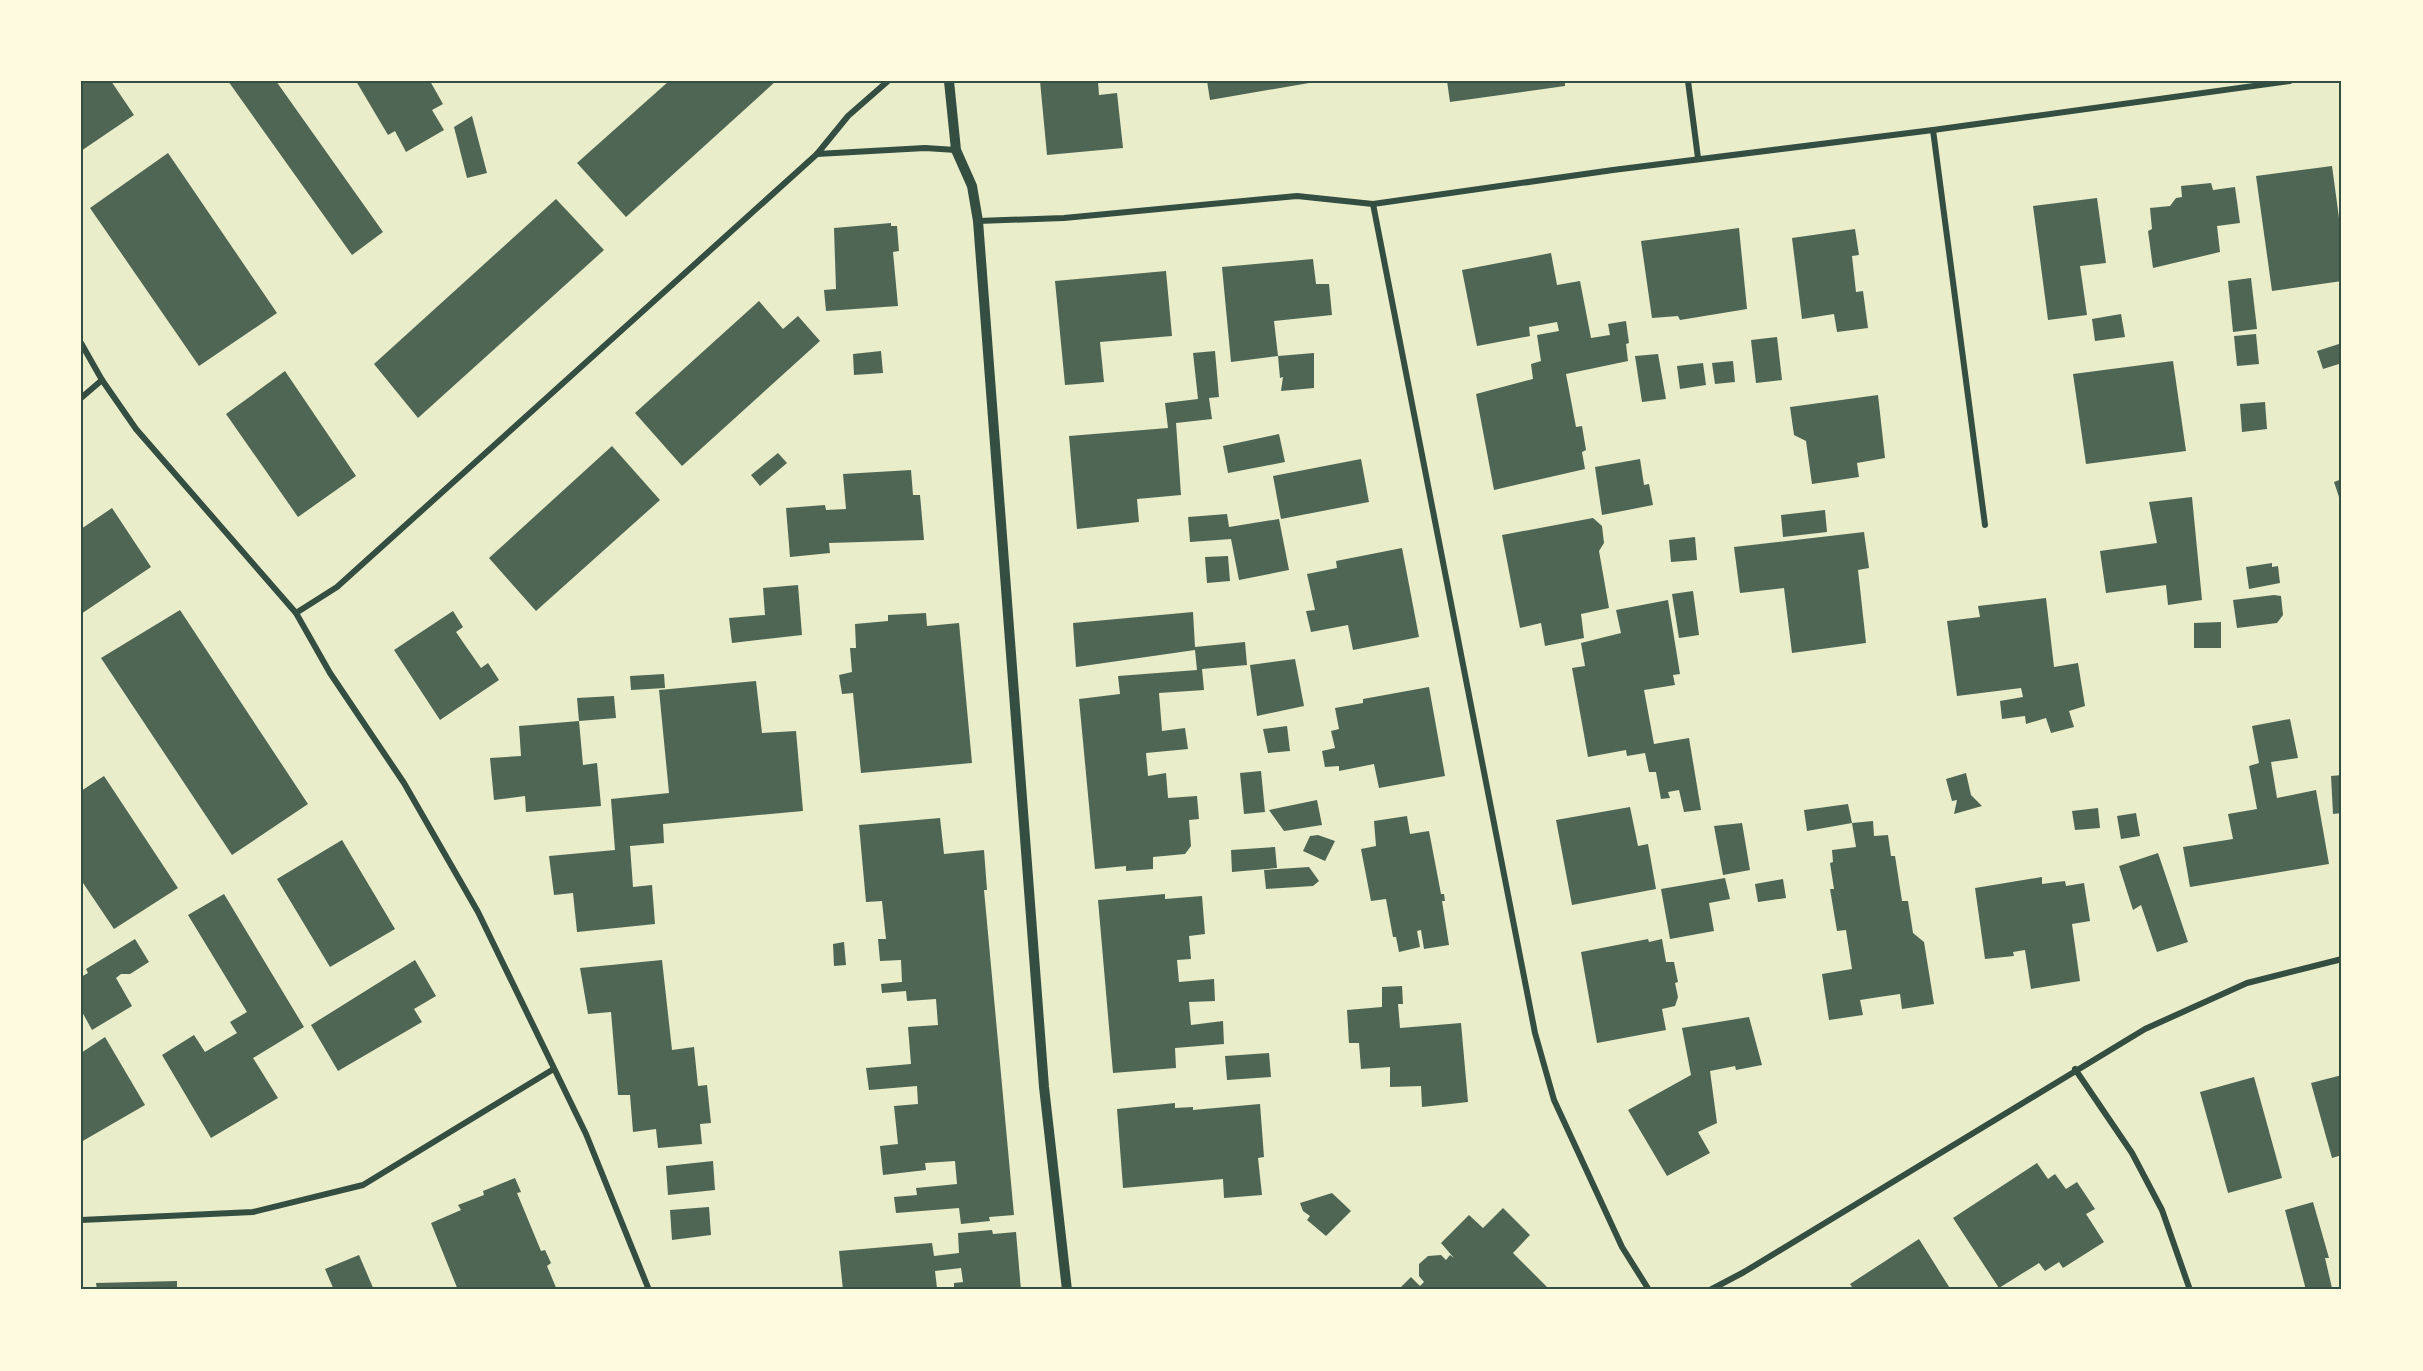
<svg xmlns="http://www.w3.org/2000/svg" width="2423" height="1371" viewBox="0 0 2423 1371" font-family="Helvetica,sans-serif">
<style>
.building{fill:#4f6655}
.lines{fill:none;stroke-linecap:round;stroke-linejoin:round}
.minor{stroke:#344e41;stroke-width:6}
.tertiary{stroke:#344e41;stroke-width:10}
.neatline{fill:none;stroke:#344e41;stroke-width:2}
</style>
<rect width="100%" height="100%" fill="#e9edc9"/>
<g class="building">
<polygon points="81,81 111,81 134,115 81,151"/>
<polygon points="228,81 276,81 383,232 352,255"/>
<polygon points="356,81 430,81 443,104 432,110 444,130 406,152 395,131 388,135"/>
<polygon points="669,81 776,81 626,217 577,163"/>
<polygon points="1040,81 1098,81 1099,95 1117,93 1123,148 1047,155"/>
<polygon points="1207,81 1315,81 1315,82 1210,100"/>
<polygon points="1447,81 1565,81 1565,86 1450,102"/>
<polygon points="472,116 487,173 467,178 454,127"/>
<polygon points="168,153 277,313 199,366 90,208"/>
<polygon points="2332,166 2342,240 2342,281 2272,291 2256,176"/>
<polygon points="2211,183 2213,190 2235,187 2240,223 2217,226 2220,252 2153,268 2148,231 2152,229 2150,208 2170,206 2176,198 2182,197 2181,186"/>
<polygon points="2097,198 2106,263 2080,266 2087,315 2048,320 2033,206"/>
<polygon points="556,199 604,250 418,418 374,364"/>
<polygon points="891,223 891,226 897,226 899,251 893,252 898,306 826,311 824,290 836,289 834,228"/>
<polygon points="1739,228 1747,309 1680,320 1678,316 1652,318 1641,241"/>
<polygon points="1855,229 1859,255 1852,256 1856,292 1863,291 1868,328 1837,332 1834,314 1802,319 1792,238"/>
<polygon points="1551,253 1557,285 1580,281 1591,338 1610,335 1608,324 1626,321 1629,343 1626,344 1628,361 1566,374 1576,427 1582,426 1586,450 1582,452 1585,469 1494,490 1476,394 1533,379 1531,364 1541,361 1537,335 1559,331 1557,322 1529,327 1530,336 1477,346 1462,270"/>
<polygon points="1313,259 1316,284 1329,284 1332,315 1274,321 1278,356 1231,362 1222,267"/>
<polygon points="1166,271 1172,336 1100,342 1104,382 1065,385 1055,281"/>
<polygon points="2251,278 2257,329 2233,332 2228,281"/>
<polygon points="759,301 783,329 798,316 820,341 682,466 635,413"/>
<polygon points="2121,314 2125,337 2095,341 2092,319"/>
<polygon points="2256,334 2259,364 2237,366 2234,336"/>
<polygon points="1777,337 1782,380 1756,383 1751,340"/>
<polygon points="2342,343 2342,363 2323,369 2317,351"/>
<polygon points="881,351 883,373 854,375 853,354"/>
<polygon points="1215,351 1219,397 1209,398 1212,419 1176,423 1181,495 1137,499 1139,522 1077,529 1069,436 1168,428 1165,403 1198,399 1193,353"/>
<polygon points="1314,353 1314,388 1281,391 1283,377 1280,378 1278,356"/>
<polygon points="1658,354 1666,399 1642,402 1635,356"/>
<polygon points="1733,361 1735,382 1715,384 1712,363"/>
<polygon points="2173,361 2186,451 2086,464 2073,374"/>
<polygon points="1703,363 1706,385 1680,389 1677,366"/>
<polygon points="285,371 356,476 298,517 226,414"/>
<polygon points="1878,395 1885,458 1857,463 1859,477 1812,484 1806,441 1794,435 1790,407"/>
<polygon points="2265,402 2267,429 2242,432 2240,404"/>
<polygon points="1279,434 1285,462 1228,473 1223,446"/>
<polygon points="612,446 660,500 536,611 489,558"/>
<polygon points="778,453 787,463 760,486 751,475"/>
<polygon points="1361,459 1369,502 1281,519 1273,476"/>
<polygon points="1640,459 1644,485 1649,484 1653,505 1602,515 1595,467"/>
<polygon points="911,470 913,495 920,495 924,540 829,543 830,553 790,557 786,508 825,505 826,510 846,509 843,474"/>
<polygon points="2342,479 2342,500 2340,500 2334,482"/>
<polygon points="2192,497 2202,600 2168,605 2166,585 2106,593 2100,551 2157,543 2149,502"/>
<polygon points="112,508 151,567 81,614 81,529"/>
<polygon points="1825,510 1827,532 1783,537 1781,515"/>
<polygon points="1227,514 1229,527 1279,519 1289,570 1239,580 1231,539 1190,542 1188,517"/>
<polygon points="1593,518 1602,526 1604,543 1599,551 1609,608 1581,614 1584,638 1545,646 1541,623 1520,628 1502,535"/>
<polygon points="1864,532 1869,568 1858,570 1866,643 1792,653 1784,588 1740,593 1734,547"/>
<polygon points="1695,537 1697,560 1671,562 1669,540"/>
<polygon points="1402,548 1419,637 1353,650 1348,625 1311,632 1306,611 1315,610 1307,574 1337,568 1336,561"/>
<polygon points="1228,556 1230,581 1207,583 1205,557"/>
<polygon points="2272,563 2272,567 2278,566 2280,583 2249,589 2246,567"/>
<polygon points="798,585 802,635 732,643 729,618 765,615 763,588"/>
<polygon points="1693,591 1699,635 1679,638 1672,594"/>
<polygon points="2274,595 2281,596 2283,615 2277,623 2237,628 2233,600"/>
<polygon points="2046,598 2054,667 2078,663 2085,706 2069,711 2074,727 2051,733 2046,718 2026,724 2025,716 2002,719 2000,701 2023,697 2021,688 1957,696 1947,621 1980,617 1978,606"/>
<polygon points="1668,600 1680,674 1673,675 1675,685 1644,690 1654,744 1689,738 1701,810 1684,812 1679,790 1668,792 1670,798 1661,799 1656,772 1649,772 1645,753 1627,756 1626,750 1588,757 1572,668 1585,666 1581,643 1621,633 1616,610"/>
<polygon points="180,610 308,804 232,855 101,658"/>
<polygon points="453,611 463,627 456,632 467,648 481,668 488,663 499,680 440,720 394,650"/>
<polygon points="1193,612 1195,647 1245,642 1247,665 1202,669 1204,690 1159,693 1162,731 1185,728 1188,749 1146,753 1148,776 1166,773 1168,798 1197,796 1199,819 1189,820 1191,846 1185,854 1153,857 1153,869 1126,871 1126,866 1095,869 1079,699 1120,694 1118,676 1197,670 1195,650 1076,667 1073,623"/>
<polygon points="926,613 927,626 959,623 972,763 861,773 853,693 842,694 839,675 852,672 850,648 856,648 855,624 888,621 888,615"/>
<polygon points="2221,622 2221,648 2194,648 2194,623"/>
<polygon points="1295,659 1304,706 1257,716 1250,665"/>
<polygon points="664,674 665,688 631,690 630,676"/>
<polygon points="756,681 762,733 796,731 803,811 663,824 664,843 630,846 633,887 652,885 655,924 577,932 573,893 554,895 549,856 615,850 611,799 669,793 659,690"/>
<polygon points="1429,687 1445,776 1379,788 1374,764 1339,771 1339,766 1325,767 1322,751 1335,748 1331,731 1339,729 1335,708 1363,703 1363,699"/>
<polygon points="614,696 616,718 579,721 577,698"/>
<polygon points="2290,719 2298,758 2271,762 2277,798 2316,790 2329,864 2190,887 2183,847 2233,839 2228,814 2257,809 2249,766 2259,763 2252,726"/>
<polygon points="579,721 583,765 597,763 601,806 526,812 525,796 494,800 490,758 521,756 519,726"/>
<polygon points="1287,726 1290,751 1268,753 1263,729"/>
<polygon points="1261,771 1265,812 1244,814 1240,773"/>
<polygon points="1966,773 1971,795 1982,806 1954,814 1957,800 1952,801 1946,779"/>
<polygon points="2342,775 2342,813 2333,814 2331,776"/>
<polygon points="104,776 178,888 114,929 81,880 81,791"/>
<polygon points="1317,800 1322,825 1284,831 1269,810"/>
<polygon points="1848,804 1852,823 1807,831 1804,810"/>
<polygon points="1630,807 1638,846 1648,844 1656,889 1572,905 1556,820"/>
<polygon points="2098,808 2100,828 2075,830 2072,811"/>
<polygon points="2136,813 2140,836 2121,839 2117,816"/>
<polygon points="1407,816 1410,834 1429,831 1441,894 1444,894 1445,901 1442,901 1449,945 1424,949 1421,930 1417,931 1420,947 1399,952 1396,937 1393,937 1386,899 1371,901 1361,849 1376,846 1374,821"/>
<polygon points="940,818 944,854 984,850 987,890 984,890 1014,1215 989,1217 990,1221 961,1224 959,1208 896,1213 894,1197 917,1195 916,1188 957,1184 955,1161 925,1163 926,1170 883,1175 880,1146 898,1144 894,1106 918,1104 917,1086 869,1090 866,1068 911,1064 908,1027 938,1025 936,999 907,1001 906,991 882,993 881,984 902,982 901,960 880,961 878,939 886,939 882,901 866,902 859,825"/>
<polygon points="1873,821 1874,836 1888,835 1891,856 1895,856 1902,901 1908,901 1913,933 1924,942 1934,1004 1902,1009 1900,994 1879,997 1860,1000 1863,1015 1829,1020 1822,974 1852,969 1846,930 1837,931 1830,889 1834,889 1830,863 1833,862 1832,850 1856,847 1852,823"/>
<polygon points="1742,823 1750,870 1723,875 1714,826"/>
<polygon points="1318,835 1335,841 1325,861 1303,851 1310,836"/>
<polygon points="342,840 395,929 330,967 277,879"/>
<polygon points="1275,847 1277,868 1232,872 1231,850"/>
<polygon points="2158,853 2188,942 2157,952 2141,905 2133,910 2119,866"/>
<polygon points="1309,867 1319,881 1313,886 1266,889 1264,870"/>
<polygon points="2042,877 2042,884 2065,881 2066,886 2084,883 2090,921 2072,924 2080,981 2031,989 2025,950 2013,952 2014,956 1985,959 1975,888"/>
<polygon points="1725,878 1730,899 1709,903 1714,931 1670,939 1661,889"/>
<polygon points="1783,879 1786,898 1758,902 1755,884"/>
<polygon points="224,894 304,1027 253,1058 278,1098 211,1138 162,1055 194,1035 205,1052 237,1033 230,1022 247,1012 188,915"/>
<polygon points="1165,894 1165,899 1202,896 1205,934 1189,936 1191,959 1177,960 1179,982 1214,979 1215,1001 1189,1002 1191,1025 1223,1021 1224,1044 1175,1048 1176,1068 1113,1073 1098,900"/>
<polygon points="135,939 149,962 130,974 121,974 116,978 132,1006 92,1030 81,1010 81,977 88,973 86,969"/>
<polygon points="1648,939 1649,942 1662,939 1666,962 1674,962 1678,982 1675,983 1678,997 1675,1006 1662,1009 1666,1030 1597,1043 1581,952"/>
<polygon points="844,942 846,965 834,966 833,944"/>
<polygon points="415,960 436,996 414,1009 422,1022 338,1071 311,1025"/>
<polygon points="662,960 672,1050 694,1047 698,1086 707,1085 711,1123 700,1124 702,1144 658,1148 656,1129 633,1132 630,1095 618,1095 611,1012 588,1014 580,968"/>
<polygon points="1402,986 1403,1004 1398,1004 1400,1028 1461,1023 1468,1102 1422,1107 1421,1086 1390,1087 1390,1067 1361,1069 1359,1043 1349,1043 1347,1010 1382,1007 1382,987"/>
<polygon points="1749,1017 1762,1065 1736,1070 1735,1066 1710,1071 1717,1123 1698,1132 1710,1153 1667,1176 1628,1110 1691,1075 1682,1028"/>
<polygon points="105,1037 145,1105 81,1142 81,1053"/>
<polygon points="1269,1053 1271,1077 1227,1080 1225,1056"/>
<polygon points="2342,1075 2342,1155 2332,1158 2311,1083"/>
<polygon points="2254,1077 2282,1178 2228,1193 2200,1092"/>
<polygon points="1175,1103 1175,1108 1193,1107 1193,1110 1260,1104 1264,1157 1258,1158 1262,1195 1224,1198 1223,1179 1123,1188 1117,1109"/>
<polygon points="713,1161 715,1190 668,1195 666,1166"/>
<polygon points="2037,1163 2048,1179 2055,1174 2066,1189 2077,1182 2095,1209 2086,1214 2104,1242 2063,1268 2059,1262 2045,1271 2039,1263 1999,1288 1953,1218"/>
<polygon points="515,1178 521,1192 517,1193 541,1251 545,1250 551,1263 547,1266 557,1290 458,1290 431,1223 461,1210 458,1205 484,1195 483,1191"/>
<polygon points="1332,1193 1351,1211 1326,1236 1307,1220 1310,1216 1303,1211 1300,1203"/>
<polygon points="2313,1202 2329,1258 2325,1258 2332,1288 2322,1290 2306,1290 2285,1210"/>
<polygon points="709,1207 711,1235 672,1240 670,1210"/>
<polygon points="1503,1208 1530,1235 1513,1253 1550,1290 1398,1290 1411,1277 1420,1286 1424,1282 1419,1276 1419,1264 1428,1256 1441,1255 1446,1260 1450,1255 1454,1258 1441,1243 1469,1215 1483,1228"/>
<polygon points="992,1230 993,1234 1016,1232 1021,1290 954,1290 954,1283 963,1282 961,1268 935,1271 937,1288 843,1290 839,1251 932,1243 934,1256 959,1253 958,1233"/>
<polygon points="1919,1239 1951,1290 1854,1290 1850,1284"/>
<polygon points="359,1255 374,1290 334,1290 325,1269"/>
<polygon points="177,1281 177,1290 97,1290 96,1283"/>
</g>
<g class="lines">
<g class="minor">
<polyline points="1688,81 1698,158"/>
<polyline points="1933,130 1985,525"/>
<polyline points="817,154 925,148 956,150"/>
<polyline points="1373,204 1535,1033 1554,1100 1622,1247 1649,1290"/>
<polyline points="978,221 1064,218 1297,196 1373,204 1613,170 1933,130 2290,81"/>
<polyline points="81,343 102,380 136,429 296,613 330,673 404,783 478,912 586,1134 649,1290"/>
<polyline points="81,398 102,380"/>
<polyline points="296,613 337,587 817,154 848,116 888,81"/>
<polyline points="2075,1069 2132,1153 2162,1210 2190,1290"/>
<polyline points="81,1220 253,1212 363,1185 552,1070"/>
<polyline points="1710,1290 1744,1272 2145,1029 2247,983 2342,959"/>
</g>
<polyline class="tertiary" points="949,81 956,150 972,186 978,221 1044,1087 1067,1290"/>
</g>
<rect width="2423" height="1371" fill="none" stroke="#fefae0" stroke-width="165"/>
<rect x="82" y="82" width="2258" height="1206" class="neatline"/>
</svg>
